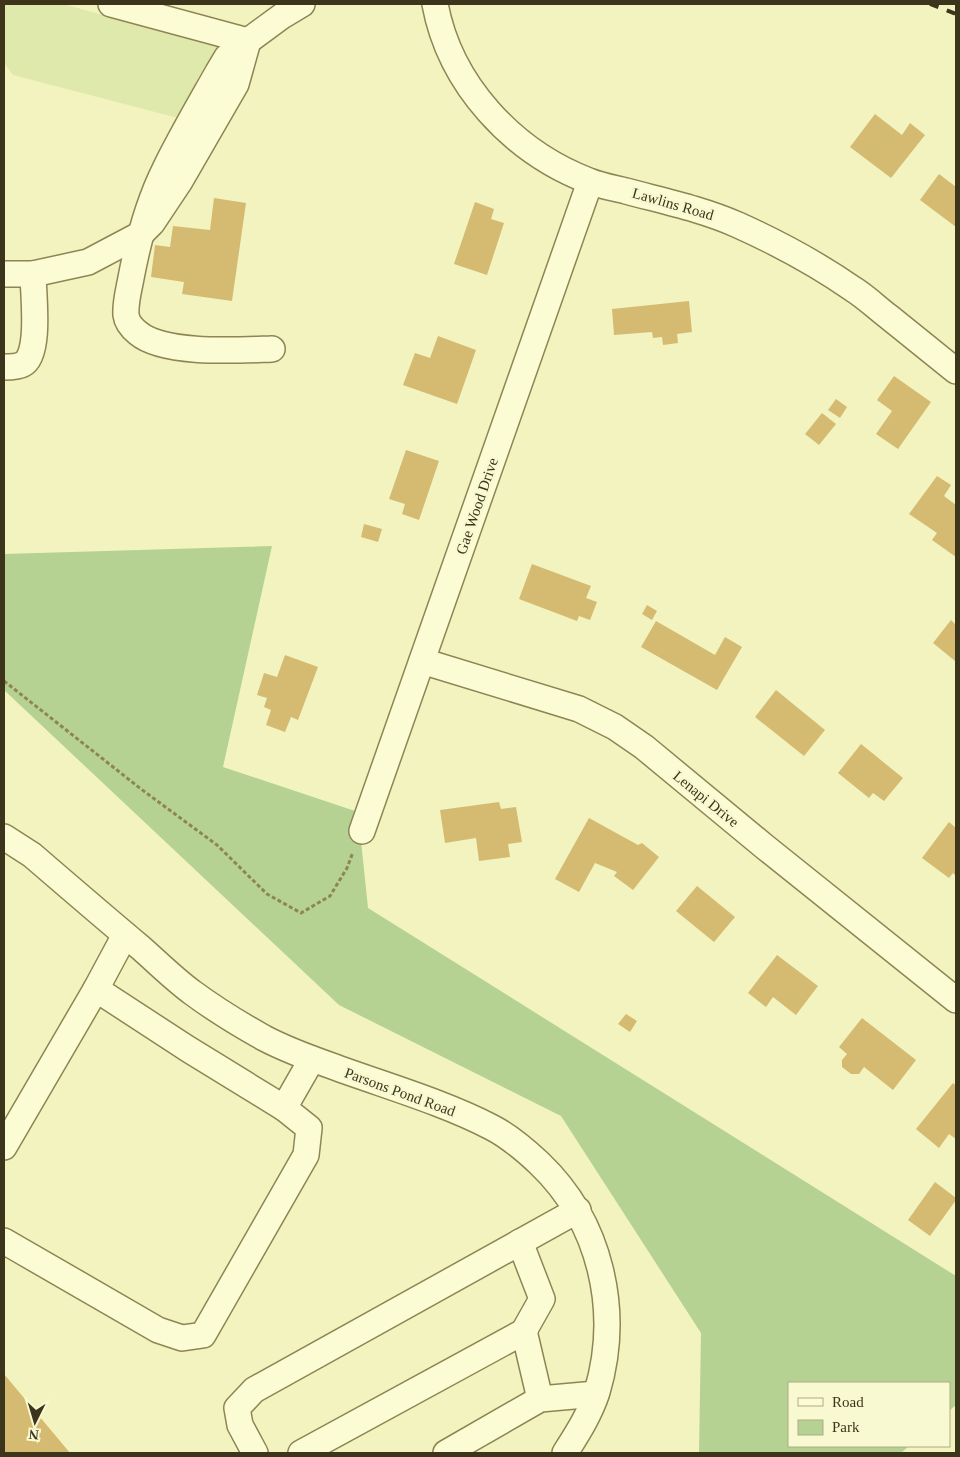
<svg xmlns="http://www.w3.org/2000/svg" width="960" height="1457" viewBox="0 0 960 1457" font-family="'Times New Roman',serif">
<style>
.farmland{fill:#e0e9ac}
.green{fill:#b6d292}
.building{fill:#d5bb71}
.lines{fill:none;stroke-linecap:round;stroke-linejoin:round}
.minor-casing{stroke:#8e8555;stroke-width:28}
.path{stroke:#8e8555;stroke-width:3;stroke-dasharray:4 2.5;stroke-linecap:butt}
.minor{stroke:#fcfcd4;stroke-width:25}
.rail{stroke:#3c351b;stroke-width:4;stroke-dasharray:9 9;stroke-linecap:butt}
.labels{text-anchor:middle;stroke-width:5;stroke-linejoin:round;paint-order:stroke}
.street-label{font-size:15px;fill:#3c351b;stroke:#f8f9d0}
</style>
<rect width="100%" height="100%" fill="#f2f3bf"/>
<polygon class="farmland" points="4,4 63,4 220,47 182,119 13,75 4,63"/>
<polygon class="green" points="272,546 223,767 358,812 368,908 956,1276 956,1405 949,1411 949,1383 789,1383 789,1446 909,1446 901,1453 699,1453 701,1333 561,1116 339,1005 4,690 4,554"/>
<g class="building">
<polygon points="875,114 902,135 910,123 925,135 891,178 850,147"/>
<polygon points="939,174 956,187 956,227 920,200"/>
<polygon points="214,198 246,203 232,301 182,294 184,282 151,277 155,245 170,247 173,226 210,230"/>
<polygon points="475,202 494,209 491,219 504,223 487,275 454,264"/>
<polygon points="689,301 692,332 677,334 678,343 663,345 662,337 653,338 652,332 614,335 612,309"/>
<polygon points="438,336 476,350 457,404 403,385 415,353 430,358"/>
<polygon points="894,376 931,402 898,449 876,434 892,411 877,400"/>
<polygon points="836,399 847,407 840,418 828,410"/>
<polygon points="822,413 836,424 819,445 805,434"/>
<polygon points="406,450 439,461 419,520 402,514 405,504 389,499"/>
<polygon points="937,476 951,485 944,496 956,505 956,557 932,540 937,533 909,514"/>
<polygon points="364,524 382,529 378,542 361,537"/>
<polygon points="532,564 591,586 586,598 597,602 590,620 579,616 577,621 519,599"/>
<polygon points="647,605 657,611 652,620 642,614"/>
<polygon points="951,620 956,625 956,659 955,661 933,643"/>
<polygon points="656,621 715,655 725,637 742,647 717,690 641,647"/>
<polygon points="285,655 318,667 298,720 291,717 285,732 266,725 271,710 264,707 267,698 257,695 264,673 277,677"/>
<polygon points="776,690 825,730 804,756 755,717"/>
<polygon points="861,744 903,778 884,801 873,793 869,798 838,773"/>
<polygon points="499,802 501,809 516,807 522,842 508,844 510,857 479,861 476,838 445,843 440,810"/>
<polygon points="589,818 638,845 642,843 659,857 633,890 614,876 617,872 595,863 579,892 555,879"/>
<polygon points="949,822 956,828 956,876 953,873 949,878 922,858"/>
<polygon points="697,886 735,917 714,942 676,911"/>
<polygon points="777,955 818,986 796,1015 773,997 766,1007 748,993"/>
<polygon points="626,1014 637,1021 630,1032 618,1024"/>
<polygon points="862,1018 916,1060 893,1090 864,1067 859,1074 851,1074 842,1067 842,1060 847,1054 839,1047"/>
<polygon points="953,1083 956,1086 956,1139 949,1134 939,1148 916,1129"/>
<polygon points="935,1182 956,1198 956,1200 930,1236 908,1220"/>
<polygon points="4,1374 70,1453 4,1453"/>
</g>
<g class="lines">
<g class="minor-casing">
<g id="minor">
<polyline points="111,4 248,41"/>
<path d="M435,4C450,85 513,152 589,181C601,186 614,188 626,191C663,201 702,209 738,225C778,243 817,264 853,289C866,297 877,308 889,317C911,335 934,353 956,371"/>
<polyline points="4,274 33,274 88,262 141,234 152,223 180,181 236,84 248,41"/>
<path d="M272,349C239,350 164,355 138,333C133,329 127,323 126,315C125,303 129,289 131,278C138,241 148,203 165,169C181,136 200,104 218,72L227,57L237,49L282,16L302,4"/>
<path d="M4,367C9,367 18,367 23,364C41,355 33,292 33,274"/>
<polyline points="422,661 579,709 615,727 644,747 765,847 956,1000"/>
<polyline points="362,831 590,182"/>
<path d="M4,837L32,855C68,886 104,917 141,948C158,963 175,980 193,993C216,1010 239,1024 264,1038C285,1049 309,1058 332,1066C383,1085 443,1102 491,1127C509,1136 524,1149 539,1163C601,1222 621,1311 597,1392C590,1414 577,1434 565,1453"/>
<polyline points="96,989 188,1049 284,1108"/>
<polyline points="4,1147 96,989 125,935"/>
<polyline points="4,1241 158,1330 182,1338 203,1335 306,1155 309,1128 284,1108 312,1059"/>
<polyline points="520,1242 542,1299 524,1331 540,1399"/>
<polyline points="255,1453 240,1425 237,1408 254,1390 578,1210"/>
<polyline points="301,1453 525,1331"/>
<polyline points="446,1453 540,1399 596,1394"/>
</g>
</g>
<polyline class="path" points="4,681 141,789 217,845 267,894 301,913 330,896 347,868 353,852"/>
<use href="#minor" class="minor"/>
<polyline class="rail" points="930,4 956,14"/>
</g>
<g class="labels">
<g class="street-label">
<text transform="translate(673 204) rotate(16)" y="5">Lawlins Road</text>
<text transform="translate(477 506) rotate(-71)" y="5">Gae Wood Drive</text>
<text transform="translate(706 799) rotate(39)" y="5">Lenapi Drive</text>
<text transform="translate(400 1092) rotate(20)" y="5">Parsons Pond Road</text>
</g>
</g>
<rect width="960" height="1457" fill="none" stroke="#3c351b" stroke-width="10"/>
<rect x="788" y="1382" width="162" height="65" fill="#f8f9d0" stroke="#adab88"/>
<rect x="798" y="1398" width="25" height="8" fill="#fcfcd4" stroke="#adab88"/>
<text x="832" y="1407" font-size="15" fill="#3c351b">Road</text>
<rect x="798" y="1420" width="25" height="15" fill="#b6d292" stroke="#adab88"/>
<text x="832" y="1432" font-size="15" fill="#3c351b">Park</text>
<g transform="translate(35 1422) rotate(185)" stroke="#f8f9d0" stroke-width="4" paint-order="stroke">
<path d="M0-4L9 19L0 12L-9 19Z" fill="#3c351b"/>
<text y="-8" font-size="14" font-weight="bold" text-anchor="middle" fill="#3c351b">N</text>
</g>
</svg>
